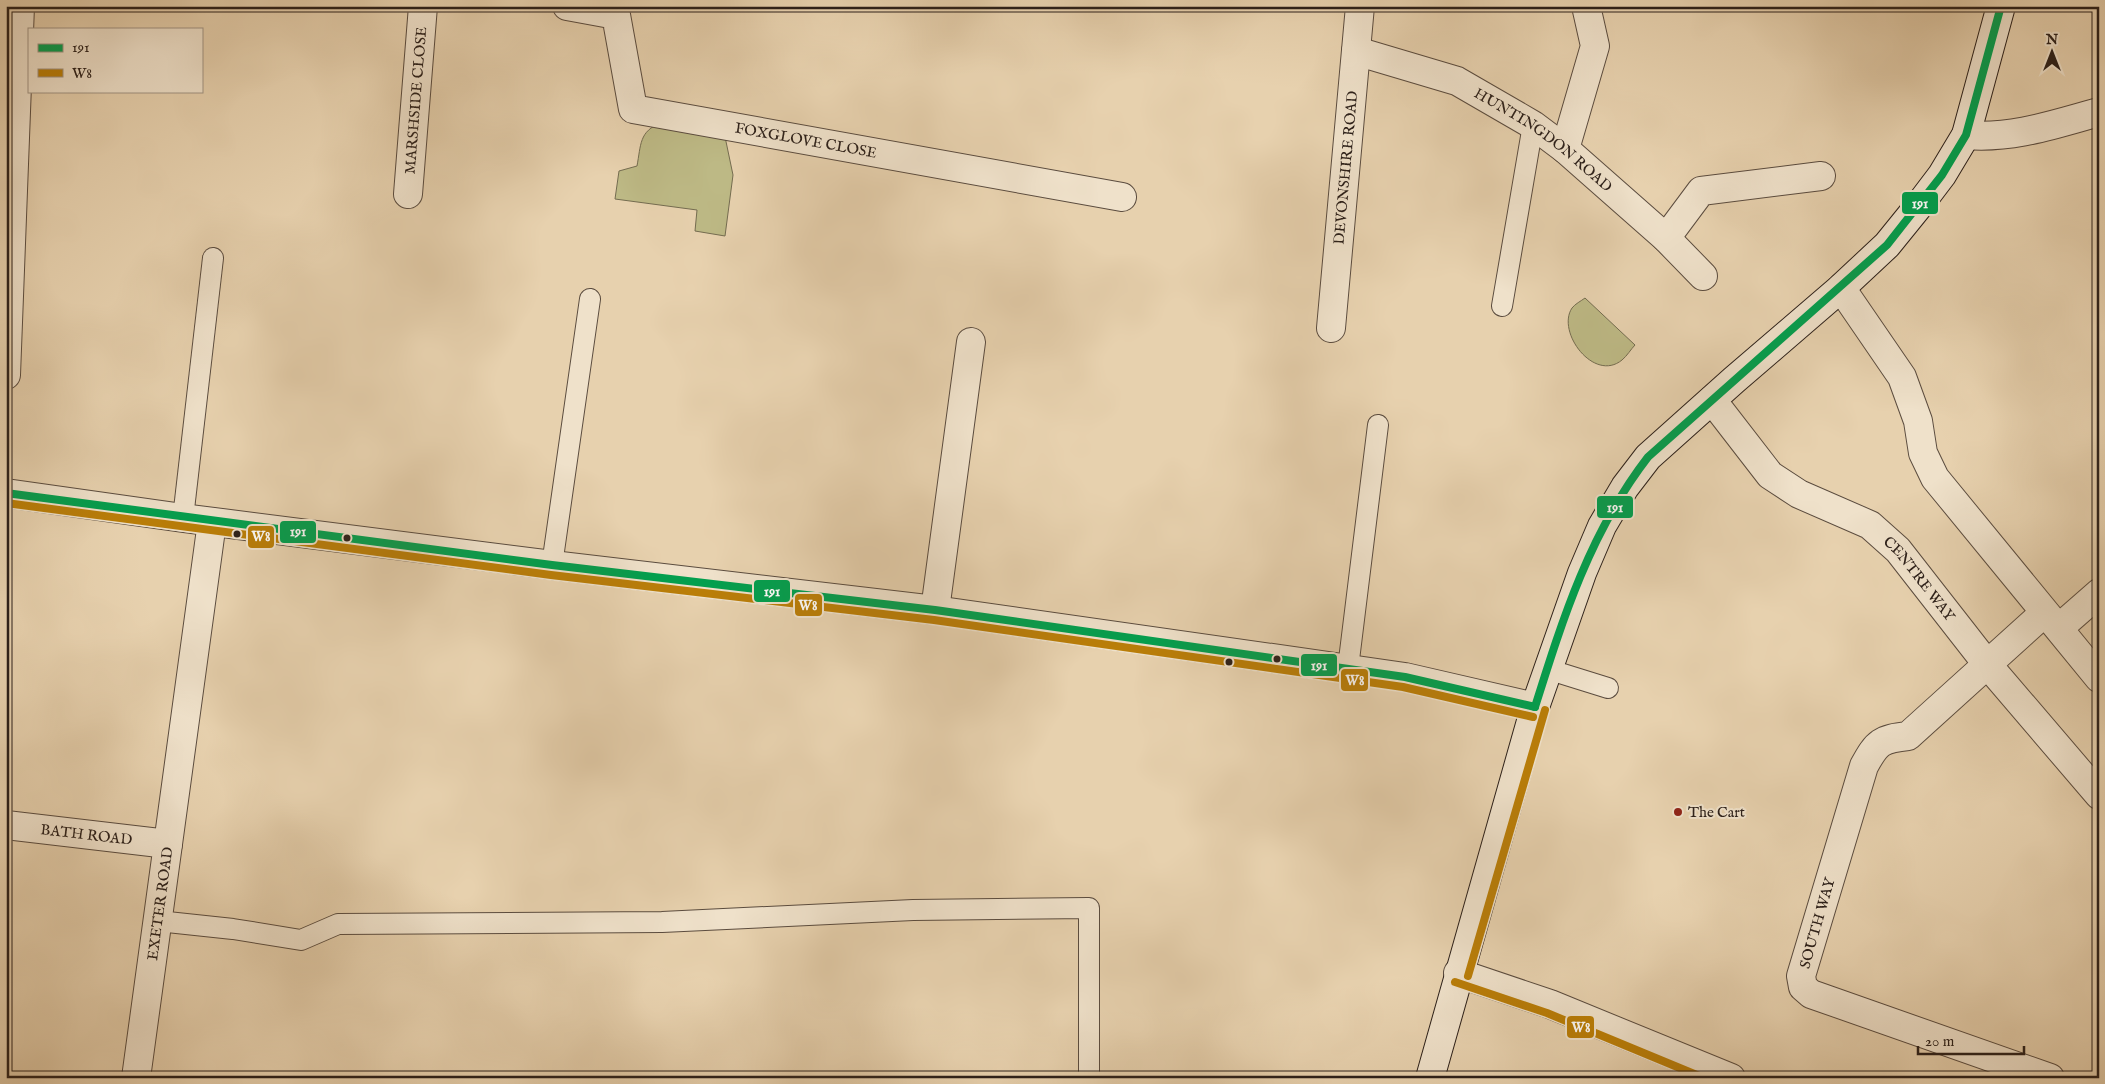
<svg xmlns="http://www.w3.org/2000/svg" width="2105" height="1084" viewBox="0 0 2105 1084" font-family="'IM FELL English',serif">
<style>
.green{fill:#bdb985;stroke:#746c50}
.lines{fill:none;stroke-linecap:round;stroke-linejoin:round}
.service-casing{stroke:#5b4c3f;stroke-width:22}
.minor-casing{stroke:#5b4c3f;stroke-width:30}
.tertiary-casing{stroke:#5b4c3f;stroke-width:30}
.secondary-casing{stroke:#2c201a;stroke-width:30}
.service{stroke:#efe1ca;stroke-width:20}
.minor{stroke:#efe1ca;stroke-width:28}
.tertiary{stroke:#efe1ca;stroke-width:28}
.secondary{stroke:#efe1ca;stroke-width:28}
.bus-1-casing{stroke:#efe1ca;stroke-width:11}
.bus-2-casing{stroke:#efe1ca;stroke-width:11}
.bus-1{stroke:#029f4e;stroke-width:8}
.bus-2{stroke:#ba7e08;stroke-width:8}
.bus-dot{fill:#2c201a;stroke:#efe1ca;stroke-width:2}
.poi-dot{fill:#8f2418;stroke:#efe1ca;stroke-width:2}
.labels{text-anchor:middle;stroke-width:4;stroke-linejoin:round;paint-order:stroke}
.street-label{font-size:15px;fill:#2c201a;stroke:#efe1ca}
.poi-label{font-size:15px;fill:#2c201a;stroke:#efe1ca;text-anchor:start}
.line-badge{stroke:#efe1ca;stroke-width:2}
.badge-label{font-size:14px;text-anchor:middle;font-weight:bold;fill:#fff}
</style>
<rect width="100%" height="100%" fill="#e7d1ae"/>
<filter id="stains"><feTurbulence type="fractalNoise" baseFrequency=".004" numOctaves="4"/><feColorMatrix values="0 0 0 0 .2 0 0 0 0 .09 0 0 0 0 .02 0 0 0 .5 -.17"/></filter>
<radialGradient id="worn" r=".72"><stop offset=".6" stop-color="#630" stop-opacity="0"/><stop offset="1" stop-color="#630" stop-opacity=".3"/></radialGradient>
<g class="green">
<path d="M661,123L724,132L733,175L725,236L695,231L697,210L615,199L619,171L637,166C641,145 639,131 661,123Z"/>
<path d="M1585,298L1635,345C1631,349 1627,356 1622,360C1594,383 1556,332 1572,308C1575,304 1581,301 1585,298Z"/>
</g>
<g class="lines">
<g class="service-casing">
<g id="service">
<polyline points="1502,306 1533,125"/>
<polyline points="183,518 213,258"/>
<polyline points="552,565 590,299"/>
<polyline points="1348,668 1378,425"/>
<polyline points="1547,669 1608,688"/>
<polyline points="158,921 233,929 301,940 338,924 662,922 913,910 1089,908 1089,1078"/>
</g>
</g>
<g class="minor-casing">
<g id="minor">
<path id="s1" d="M567,6L616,15L633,109L1122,197"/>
<path id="s2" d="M1356,51L1457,81L1533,125L1565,149L1666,238L1703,276"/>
<path d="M1966,135C2013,139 2055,124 2099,112"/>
<polyline points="1565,149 1595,46 1586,6"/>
<path id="s3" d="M408,194L423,6"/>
<polyline points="1666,238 1701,191 1821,176"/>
<polyline points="1841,288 1902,377 1918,421 1923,453 1935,478 2099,678"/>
<path id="s4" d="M1331,328L1360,6"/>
<polyline points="6,375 20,6"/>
<path id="s5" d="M1712,400L1770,475L1799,494L1870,525L1898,550L1987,664L2099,795"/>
<polyline points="935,610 971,342"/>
<path d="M2044,613L1908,736C1881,739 1877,742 1864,766L1801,976L1803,987L1811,994L2050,1078"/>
<polyline points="2059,628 2099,593"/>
<path id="s6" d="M6,825L168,844"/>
<path id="s7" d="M136,1078L212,522"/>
</g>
</g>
<g class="tertiary-casing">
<g id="tertiary">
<polyline points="6,493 183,518 552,565 935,610 1405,677 1535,707"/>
<polyline points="1458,973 1550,1004 1731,1078"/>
</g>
</g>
<g class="secondary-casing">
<polyline id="secondary" points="1430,1078 1535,707 1582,573 1602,526 1625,487 1648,457 1734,380 1841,288 1887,245 1917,208 1942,175 1966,135 2001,6"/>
</g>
<use href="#service" class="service"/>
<use href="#minor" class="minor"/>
<use href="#tertiary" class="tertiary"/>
<use href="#secondary" class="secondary"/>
<g class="bus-1-casing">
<g id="bus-1">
<polyline points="6,493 552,565 935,610 1405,677 1535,707"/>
<path d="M1535,707C1563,618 1590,532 1648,457L1887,245L1942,175L1966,135L2001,6"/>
</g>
</g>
<g class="bus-2-casing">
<g id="bus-2">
<polyline points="6,503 551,575 934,620 1403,687 1533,717"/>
<polyline points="1468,976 1545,710"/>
<polyline points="1455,982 1547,1013 1704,1078"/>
</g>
</g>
<use href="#bus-1" class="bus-1"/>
<use href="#bus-2" class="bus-2"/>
</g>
<g class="bus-dot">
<circle cx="237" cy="534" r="4.5"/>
<circle cx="347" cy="538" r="4.5"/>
<circle cx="1277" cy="659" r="4.5"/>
<circle cx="1229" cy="662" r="4.5"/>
</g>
<circle class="poi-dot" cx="1678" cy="812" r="5"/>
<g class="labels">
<g class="street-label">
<text dy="5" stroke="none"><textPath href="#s3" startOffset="94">MARSHSIDE CLOSE</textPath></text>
<text dy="5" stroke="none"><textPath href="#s1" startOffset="321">FOXGLOVE CLOSE</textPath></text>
<text dy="5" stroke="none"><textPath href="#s2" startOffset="210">HUNTINGDON ROAD</textPath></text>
<text dy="5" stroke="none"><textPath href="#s4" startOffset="161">DEVONSHIRE ROAD</textPath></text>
<text dy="5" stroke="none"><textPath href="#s5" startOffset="280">CENTRE WAY</textPath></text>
<text dy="5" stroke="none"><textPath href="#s6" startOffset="81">BATH ROAD</textPath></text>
<text dy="5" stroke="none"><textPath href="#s7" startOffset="176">EXETER ROAD</textPath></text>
<text transform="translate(1817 923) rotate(-74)" y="5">SOUTH WAY</text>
</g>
<g class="poi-label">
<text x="1688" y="817">The Cart</text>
</g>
</g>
<g class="line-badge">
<rect x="1901" y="191" width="38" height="24" rx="5" fill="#029f4e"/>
<rect x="1596" y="495" width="38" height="24" rx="5" fill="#029f4e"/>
<rect x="279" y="520" width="38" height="24" rx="5" fill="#029f4e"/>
<rect x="247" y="525" width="28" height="24" rx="5" fill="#ba7e08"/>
<rect x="753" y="579" width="38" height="24" rx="5" fill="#029f4e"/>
<rect x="794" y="593" width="29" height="24" rx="5" fill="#ba7e08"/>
<rect x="1300" y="653" width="38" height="24" rx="5" fill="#029f4e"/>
<rect x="1340" y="668" width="29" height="24" rx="5" fill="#ba7e08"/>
<rect x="1566" y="1015" width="29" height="24" rx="5" fill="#ba7e08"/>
</g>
<g class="badge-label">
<text x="1920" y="208">191</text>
<text x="1615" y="512">191</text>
<text x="298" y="536">191</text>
<text x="261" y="541">W8</text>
<text x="772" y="596">191</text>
<text x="808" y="610">W8</text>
<text x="1319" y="670">191</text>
<text x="1355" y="685">W8</text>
<text x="1581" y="1032">W8</text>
</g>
<rect width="2105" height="1084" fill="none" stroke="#e7d1ae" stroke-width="25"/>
<rect x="8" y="8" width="2090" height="1069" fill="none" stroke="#2c201a" stroke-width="2.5"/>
<rect x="12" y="12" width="2080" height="1059" fill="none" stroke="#2c201a"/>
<rect x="28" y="28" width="175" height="65" fill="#efe1ca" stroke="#a19484"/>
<rect x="38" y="44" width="25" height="8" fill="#029f4e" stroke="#a19484"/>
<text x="72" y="52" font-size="15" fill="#2c201a">191</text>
<rect x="38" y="69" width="25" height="8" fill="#ba7e08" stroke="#a19484"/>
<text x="72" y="78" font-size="15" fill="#2c201a">W8</text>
<g transform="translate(2052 52)" stroke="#efe1ca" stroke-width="4" paint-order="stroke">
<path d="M0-4L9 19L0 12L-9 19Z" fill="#2c201a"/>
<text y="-8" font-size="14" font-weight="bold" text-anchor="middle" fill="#2c201a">N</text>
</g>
<path d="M1918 1046v8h106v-8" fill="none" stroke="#2c201a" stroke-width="2.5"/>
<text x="1925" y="1046" font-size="15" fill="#2c201a" stroke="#efe1ca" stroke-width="4" paint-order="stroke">20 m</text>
<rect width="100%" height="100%" filter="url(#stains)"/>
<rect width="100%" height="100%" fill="url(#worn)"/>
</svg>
